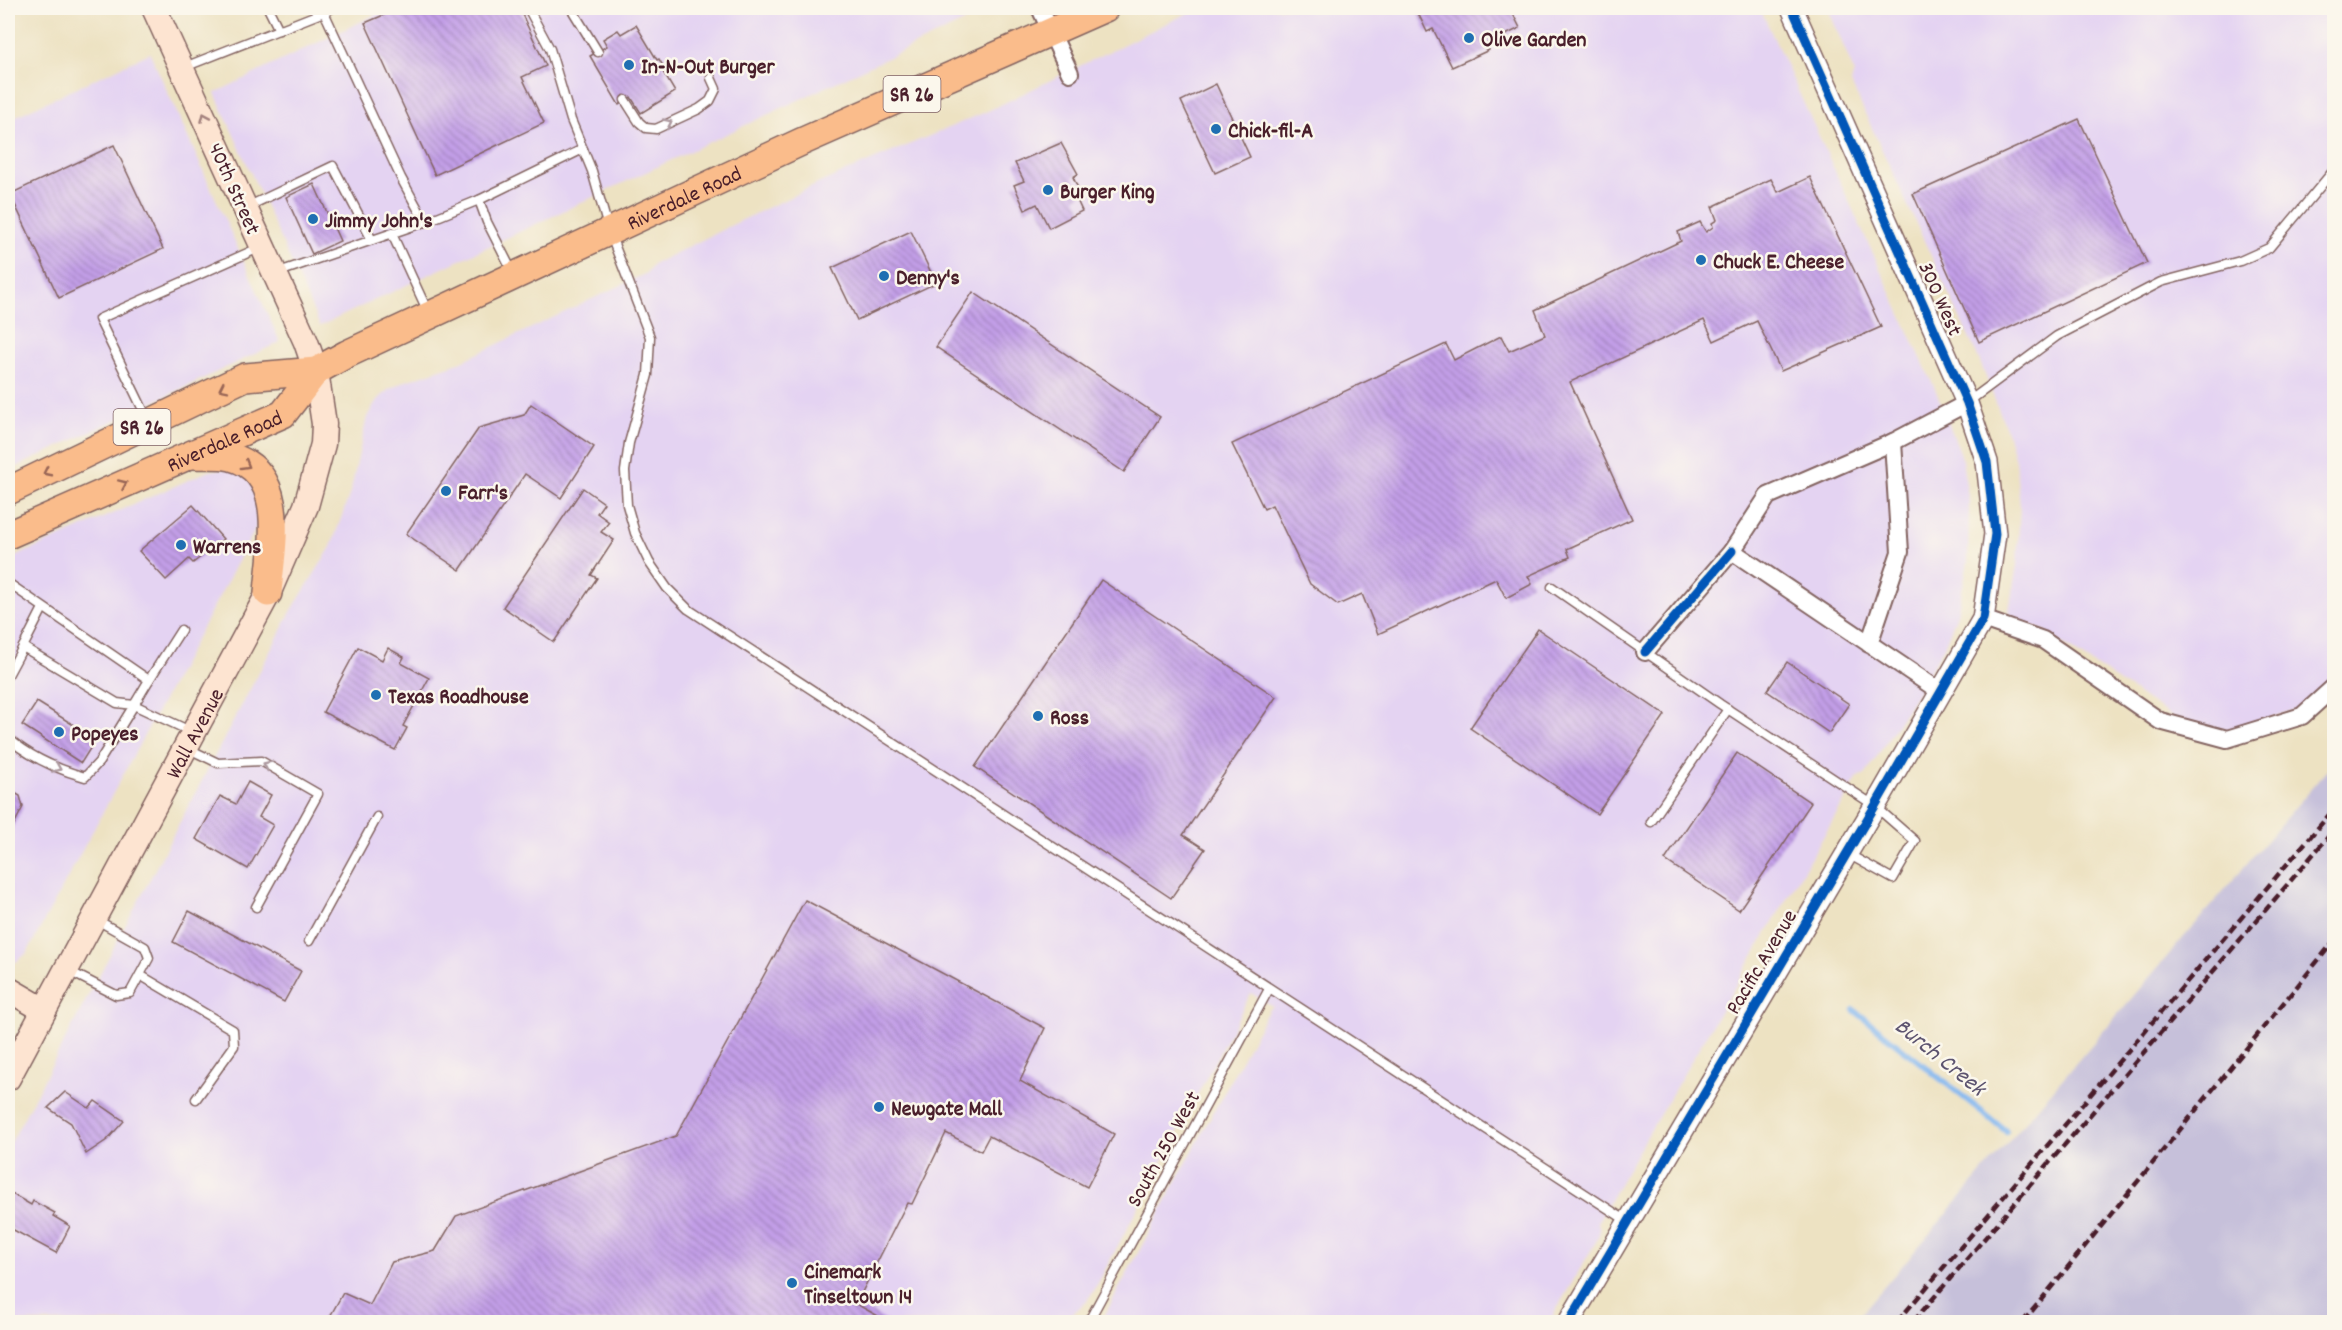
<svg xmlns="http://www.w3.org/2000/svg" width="2342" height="1330" viewBox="0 0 2342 1330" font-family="Dekko,sans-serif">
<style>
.built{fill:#e4d3f2}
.railway{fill:#c6c0da}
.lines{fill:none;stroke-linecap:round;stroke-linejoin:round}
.stream{stroke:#81b6ef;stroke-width:6}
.building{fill:url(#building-back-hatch)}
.service-casing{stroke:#836360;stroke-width:11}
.minor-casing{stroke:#836360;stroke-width:20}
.tertiary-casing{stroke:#836360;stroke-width:24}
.secondary-casing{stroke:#836360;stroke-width:27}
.primary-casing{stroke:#836360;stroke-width:30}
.service{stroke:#fff;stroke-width:8}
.minor{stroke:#fff;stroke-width:16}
.tertiary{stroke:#fff;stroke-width:21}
.secondary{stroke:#fde4d1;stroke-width:24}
.primary{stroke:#fabc8b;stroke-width:27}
.rail{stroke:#4a1f2b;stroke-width:4.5;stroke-dasharray:9 4.5;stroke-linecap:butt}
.cycleway-casing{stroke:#fbf7ec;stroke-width:13}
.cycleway{stroke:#0057b8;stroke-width:9}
.oneway{stroke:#a4827e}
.oneway2{stroke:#ae9aa0}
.oneway3{stroke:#996656}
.poi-dot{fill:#1f6fb2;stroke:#fbf7ec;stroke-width:2}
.labels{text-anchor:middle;stroke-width:5;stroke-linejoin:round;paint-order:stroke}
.shield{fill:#fbf7ec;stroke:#7f6065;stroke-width:1.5}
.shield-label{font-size:21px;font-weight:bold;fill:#4a1f2b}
.poi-label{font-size:22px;font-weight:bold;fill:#4a1f2b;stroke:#fbf7ec;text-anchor:start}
.street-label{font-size:22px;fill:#4a1f2b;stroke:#fbf7ec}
.water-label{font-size:24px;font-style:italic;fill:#5d5470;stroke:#fbf7ec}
</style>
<defs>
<pattern id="building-back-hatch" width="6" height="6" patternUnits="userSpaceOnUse" patternTransform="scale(1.5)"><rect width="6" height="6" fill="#c39fe8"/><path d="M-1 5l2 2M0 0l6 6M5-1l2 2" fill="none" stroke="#a081bc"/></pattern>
</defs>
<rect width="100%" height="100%" fill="#fbf7ec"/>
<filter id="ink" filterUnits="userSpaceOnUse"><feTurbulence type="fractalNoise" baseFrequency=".0167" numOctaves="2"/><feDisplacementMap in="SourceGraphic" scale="12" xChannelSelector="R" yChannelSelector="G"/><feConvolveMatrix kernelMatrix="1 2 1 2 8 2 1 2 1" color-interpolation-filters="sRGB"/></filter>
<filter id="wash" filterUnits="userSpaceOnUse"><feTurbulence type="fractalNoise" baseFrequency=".008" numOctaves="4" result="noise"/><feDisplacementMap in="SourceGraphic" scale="24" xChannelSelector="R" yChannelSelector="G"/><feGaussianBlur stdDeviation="1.35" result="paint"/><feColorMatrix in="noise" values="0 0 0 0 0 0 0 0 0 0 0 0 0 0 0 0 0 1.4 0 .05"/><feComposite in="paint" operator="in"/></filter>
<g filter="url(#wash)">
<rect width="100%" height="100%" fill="#ede2c2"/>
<g class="built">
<polygon points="389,8 993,8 320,326 215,93"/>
<polygon points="1198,8 1760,8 1936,391 1961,455 1969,502 1968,561 1957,614 1945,644 1922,685 1866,774 1859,776 1623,1177 1598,1222 1600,1231 1597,1240 1549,1322 1101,1322 1249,1046 1269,1009 1273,1007 1251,993 1095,1289 1085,1303 1063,1322 8,1322 8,1148 292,610 331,547 351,490 367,417 375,403 388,390 406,381 456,364 647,273 654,264 728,227 824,181 988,111"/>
<polygon points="1828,8 2334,8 2334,682 2313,704 2224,733 2177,720 2042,630 2011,617 2009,610 2017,565 2020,506 2015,460 2006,428 1979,359 1851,83 1854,72"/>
<polygon points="150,53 280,342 8,471 8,120"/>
<polygon points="225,469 237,471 255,486 260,511 256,528 27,953 16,962 8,963 8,560 209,471"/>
</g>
<polygon class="railway" points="2334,762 2334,1322 1854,1322"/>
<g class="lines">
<polyline class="stream" points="1854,1010 2006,1131"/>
</g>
<g id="blocks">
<g class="building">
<polygon points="400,8 519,8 546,66 522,77 544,123 435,175 365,23"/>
<polygon points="1420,8 1510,8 1520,28 1487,44 1489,50 1452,67 1433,29 1427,32 1418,13 1421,11"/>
<polygon points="636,25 657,60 659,59 666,71 663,72 675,92 641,113 631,97 619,105 590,56 607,46 603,39 618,30 621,34"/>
<polygon points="1216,84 1250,157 1215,173 1181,101"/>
<polygon points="2079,119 2147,263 1979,342 1913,194"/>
<polygon points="1061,143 1078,174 1073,177 1081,195 1076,198 1082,211 1049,228 1037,204 1025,210 1014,185 1024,181 1015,163"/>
<polygon points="114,145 163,249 59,298 10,194"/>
<polygon points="1810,177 1881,327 1781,371 1757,321 1714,341 1704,320 1570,382 1632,519 1567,549 1570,557 1528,576 1532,584 1506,598 1496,579 1378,634 1362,594 1338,605 1310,584 1272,505 1264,509 1232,444 1446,344 1454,360 1501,336 1509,351 1545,335 1535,310 1681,241 1678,232 1700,222 1706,232 1713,227 1712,223 1717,220 1712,207 1771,179 1778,192"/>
<polygon points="314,184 340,241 312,254 286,197"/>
<polygon points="911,231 936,283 857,320 832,268"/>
<polygon points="973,292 1160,417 1124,472 936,347"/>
<polygon points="531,404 594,447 561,498 525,474 460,570 406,534 479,428 524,415"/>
<polygon points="583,488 604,503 597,513 609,522 601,532 614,540 591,575 597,578 554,642 503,607"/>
<polygon points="193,505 223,539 193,563 189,559 166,580 139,551"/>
<polygon points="1101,580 1276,697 1183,835 1205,849 1171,898 975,767"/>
<polygon points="1538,629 1665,715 1597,814 1470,728"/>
<polygon points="358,647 382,660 388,648 404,657 401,663 429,678 403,726 407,728 395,750 323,712"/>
<polygon points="1787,662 1849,704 1829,733 1767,691"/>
<polygon points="37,702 96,739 81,763 22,725"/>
<polygon points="1737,753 1811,803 1739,910 1665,860"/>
<polygon points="248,782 271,795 259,817 273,825 248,869 196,839 220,796 236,804"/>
<polygon points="8,789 20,796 23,807 8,836"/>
<polygon points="805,900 1045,1028 1020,1081 1114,1134 1087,1187 989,1136 981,1151 946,1133 912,1204 907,1203 856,1304 889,1322 327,1322 343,1293 370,1305 392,1262 435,1251 456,1216 676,1136"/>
<polygon points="189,911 301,971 284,1002 173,942"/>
<polygon points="65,1092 89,1108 95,1101 124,1121 107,1140 86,1154 71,1123 48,1108"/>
<polygon points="12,1194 31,1205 33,1201 55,1213 53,1216 70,1226 56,1253 8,1227 8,1202"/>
</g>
</g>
</g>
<g filter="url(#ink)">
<use href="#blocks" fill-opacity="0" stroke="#836360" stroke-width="1.5"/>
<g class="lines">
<g class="service-casing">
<g id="service">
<polyline points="268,8 279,30"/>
<polyline points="332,8 324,12 401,178 425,222 479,200 487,222 513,273"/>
<polyline points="528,8 550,49 571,120 592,171 609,231 650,337 648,375 629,443 625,471 627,505 635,533 649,562 667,588 688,609 1627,1221"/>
<polyline points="571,8 598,52"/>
<polyline points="182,68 324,12"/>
<polyline points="625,100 639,122 646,128 656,129 699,109 710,101 716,89 711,78"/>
<polyline points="479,200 583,149"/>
<polyline points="247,207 333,166 372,240"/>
<polyline points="392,234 428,312"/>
<polyline points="276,273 425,222"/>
<polyline points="1968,402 2057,336 2161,282 2240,261 2269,248 2334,170"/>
<polyline points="148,420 99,319 261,247"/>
<polyline points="8,583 149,680 134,705 192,732"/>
<polyline points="1552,587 1720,704 1875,806 1915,841 1893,879 1848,854"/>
<polyline points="8,675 23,647"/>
<polyline points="149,680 181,630"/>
<path d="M8,738C30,757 56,769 85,777L99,762L134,705L117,703L23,647L43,608"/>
<polyline points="189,749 218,763 261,761 318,794 256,907"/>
<polyline points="1651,822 1728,709"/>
<polyline points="309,941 377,817"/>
<polyline points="67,970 116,995 130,993 149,958 145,947 97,920"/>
<polyline points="140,975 233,1030 234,1046 196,1099"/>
<polyline points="1085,1322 1091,1317 1269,989"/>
</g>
</g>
<g class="minor-casing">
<g id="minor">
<polyline points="1040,8 1070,73"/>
<polyline points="1893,442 1967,403"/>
<polyline points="1983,619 2043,640 2160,721 2227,739 2302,716 2334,687"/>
<polyline points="1869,644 1900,552 1893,442 1768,496 1732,551 1941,692"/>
<polyline points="1645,652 1732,551"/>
</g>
</g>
<g class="tertiary-casing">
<polyline id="tertiary" points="1569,1322 1875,806 1983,619 1995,534 1987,462 1967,403 1792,8"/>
</g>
<g class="secondary-casing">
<g id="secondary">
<polyline points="8,989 44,1010"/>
<path id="s1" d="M8,1078L268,594L306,506L323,444L324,424L316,371L306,342L154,8"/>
</g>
</g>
<g class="primary-casing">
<g id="primary">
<path d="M194,455C206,456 219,454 231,457C290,473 271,549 268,593"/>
<path id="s2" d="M8,491L245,377L316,371L347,354L801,142L1105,8"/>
<path id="s3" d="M8,535L283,414L316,371"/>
</g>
</g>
<use href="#service" class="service"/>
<use href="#minor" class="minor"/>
<use href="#tertiary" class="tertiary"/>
<use href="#secondary" class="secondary"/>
<use href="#primary" class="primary"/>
<g class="rail">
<polyline points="1897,1322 2334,809"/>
<polyline points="1913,1322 2334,830"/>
<polyline points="2023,1322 2334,941"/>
</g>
<g class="cycleway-casing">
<g id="cycleway">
<polyline points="1645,652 1732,551"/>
<polyline points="1569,1322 1875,806 1983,619 1995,534 1987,462 1967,403 1792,8"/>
</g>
</g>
<use href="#cycleway" class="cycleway"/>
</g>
<defs><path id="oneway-chevron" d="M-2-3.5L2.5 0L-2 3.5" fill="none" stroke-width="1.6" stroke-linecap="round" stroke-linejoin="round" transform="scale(1.5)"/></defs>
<use class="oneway" href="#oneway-chevron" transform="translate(205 117) rotate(-114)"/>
<g class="oneway2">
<use href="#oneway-chevron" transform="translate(668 123) rotate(-25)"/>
<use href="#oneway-chevron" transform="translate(267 765) rotate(-155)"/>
<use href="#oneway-chevron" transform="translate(57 768) rotate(23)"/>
</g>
<g class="oneway3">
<use href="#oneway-chevron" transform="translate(223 388) rotate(154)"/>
<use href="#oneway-chevron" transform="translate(246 465) rotate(31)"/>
<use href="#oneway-chevron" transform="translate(47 472) rotate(154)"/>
<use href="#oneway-chevron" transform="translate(123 484) rotate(-24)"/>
</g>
</g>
<g class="poi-dot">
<circle cx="1469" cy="38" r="6"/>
<circle cx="629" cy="65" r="6"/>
<circle cx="1216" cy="129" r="6"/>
<circle cx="1048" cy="190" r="6"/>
<circle cx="313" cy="219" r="6"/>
<circle cx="1701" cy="260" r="6"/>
<circle cx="884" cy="276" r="6"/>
<circle cx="446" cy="491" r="6"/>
<circle cx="181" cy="545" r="6"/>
<circle cx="376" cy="695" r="6"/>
<circle cx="1038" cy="716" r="6"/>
<circle cx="59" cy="732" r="6"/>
<circle cx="879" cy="1107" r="6"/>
<circle cx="792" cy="1283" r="6"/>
</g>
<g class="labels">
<g class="shield">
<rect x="883.5" y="76" width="57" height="36" rx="4.5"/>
<rect x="113.5" y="409" width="57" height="36" rx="4.5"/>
</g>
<g class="shield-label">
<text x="912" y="101">SR 26</text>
<text x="142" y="434">SR 26</text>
</g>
<g class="poi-label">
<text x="1481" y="46">Olive Garden</text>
<text x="641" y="73">In-N-Out Burger</text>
<text x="1228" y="137">Chick-fil-A</text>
<text x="1060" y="198">Burger King</text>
<text x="325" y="227">Jimmy John's</text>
<text x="1713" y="268">Chuck E. Cheese</text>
<text x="896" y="284">Denny's</text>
<text x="458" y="499">Farr's</text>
<text x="193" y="553">Warrens</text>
<text x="388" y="703">Texas Roadhouse</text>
<text x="1050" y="724">Ross</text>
<text x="71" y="740">Popeyes</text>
<text x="891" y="1115">Newgate Mall</text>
<text x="804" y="1278">Cinemark<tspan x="804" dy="25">Tinseltown 14</tspan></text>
</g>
<g class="street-label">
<text transform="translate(236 188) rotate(66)" y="8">40th Street</text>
<text dy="8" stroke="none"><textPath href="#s2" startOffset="741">Riverdale Road</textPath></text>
<text transform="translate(1942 298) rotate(66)" y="8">300 West</text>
<text dy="8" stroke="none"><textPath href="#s3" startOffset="236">Riverdale Road</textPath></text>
<text dy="8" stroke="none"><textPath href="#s1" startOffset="392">Wall Avenue</textPath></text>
<text transform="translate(1760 961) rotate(-59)" y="8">Pacific Avenue</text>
<text transform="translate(1162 1148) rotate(-61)" y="8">South 250 West</text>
</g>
<g class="water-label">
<text transform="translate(1941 1056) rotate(39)" y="8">Burch Creek</text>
</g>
</g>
<rect width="2342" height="1330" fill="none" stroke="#fbf7ec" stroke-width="30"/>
</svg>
